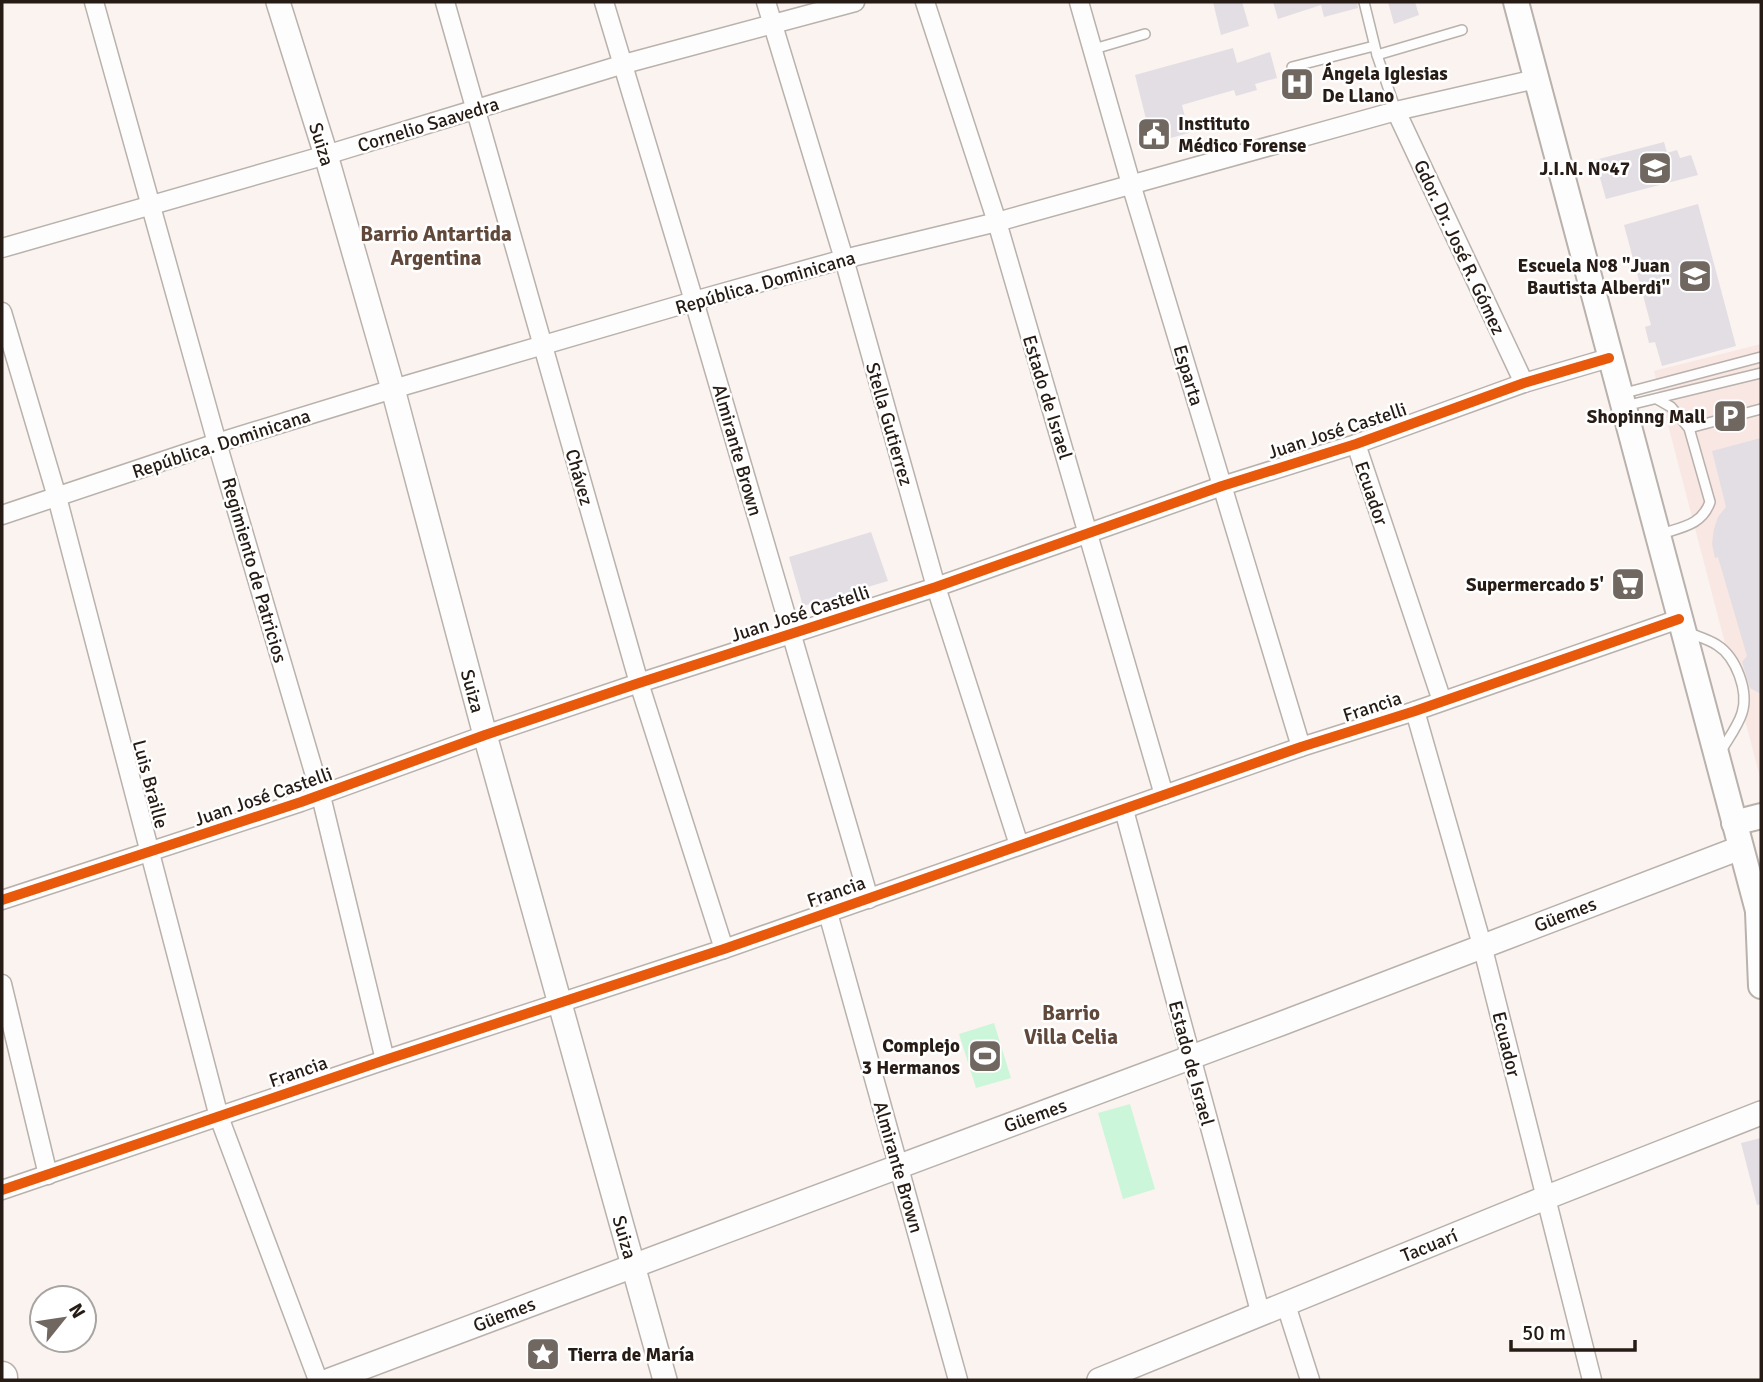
<svg xmlns="http://www.w3.org/2000/svg" width="1763" height="1382" viewBox="0 0 1763 1382" font-family="Signika,sans-serif">
<style>
.commercial{fill:#f8e7e2}
.green{fill:#ccf6d9}
.building{fill:#e3dee3}
.lines{fill:none;stroke-linecap:round;stroke-linejoin:round}
.service-casing{stroke:#b9b1ac;stroke-width:12}
.minor-casing{stroke:#b9b1ac;stroke-width:21}
.tertiary-casing{stroke:#b9b1ac;stroke-width:26}
.secondary-casing{stroke:#b9b1ac;stroke-width:28}
.trunk-casing{stroke:#b9b1ac;stroke-width:33}
.service{stroke:#fefdfd;stroke-width:9}
.minor{stroke:#fefdfd;stroke-width:18}
.tertiary{stroke:#fefdfd;stroke-width:23}
.secondary{stroke:#fefdfd;stroke-width:24}
.trunk{stroke:#fefdfd;stroke-width:30}
.cycleway-casing{stroke:#fff;stroke-width:15}
.cycleway{stroke:#e8590c;stroke-width:10}
.labels{text-anchor:middle;stroke-width:5;stroke-linejoin:round;paint-order:stroke}
.poi-label{font-size:19px;font-weight:bold;fill:#261c15;stroke:#fff;text-anchor:end}
.street-label{font-size:19px;fill:#261c15;stroke:#fff}
.neighbourhood-label{font-size:21px;font-weight:bold;fill:#60483a;stroke:#fff}
</style>
<rect width="100%" height="100%" fill="#faf3ef"/>
<polygon class="commercial" points="1761,344 1761,781 1654,371"/>
<g class="green">
<polygon points="994,1023 1011,1078 976,1088 959,1034"/>
<polygon points="1130,1104 1155,1189 1123,1199 1098,1113"/>
</g>
<g class="building">
<polygon points="1213,2 1242,2 1249,26 1221,35"/>
<polygon points="1273,2 1357,2 1358,8 1324,17 1321,5 1278,19"/>
<polygon points="1388,2 1415,2 1419,15 1394,24"/>
<polygon points="1233,48 1237,63 1270,52 1277,78 1255,84 1257,90 1236,96 1234,90 1182,105 1189,133 1152,143 1135,75"/>
<polygon points="1664,142 1667,153 1677,150 1680,158 1691,155 1698,175 1606,199 1595,160"/>
<polygon points="1698,204 1736,346 1662,366 1655,342 1649,343 1645,327 1651,325 1624,225"/>
<polygon points="1761,438 1761,694 1750,688 1742,662 1747,656 1718,557 1715,558 1712,544 1714,529 1718,517 1726,507 1712,451"/>
<polygon points="871,532 888,581 803,606 789,557"/>
<polygon points="1761,1138 1761,1204 1757,1205 1741,1143"/>
</g>
<g class="lines">
<g class="service-casing">
<g id="service">
<polyline points="1364,2 1377,55 1396,111"/>
<polyline points="1094,49 1145,34"/>
<polyline points="1377,55 1462,30"/>
<polyline points="1292,67 1374,46"/>
<polyline points="1621,394 1761,357"/>
<path d="M1657,399L1671,407L1689,428L1710,502C1702,525 1682,527 1661,534"/>
<polyline points="1625,406 1761,373"/>
<polyline points="1689,428 1761,409"/>
<path d="M1687,632C1696,636 1708,639 1717,645C1736,657 1749,691 1742,713C1738,726 1728,739 1721,751"/>
</g>
</g>
<g class="minor-casing">
<g id="minor">
<polyline points="94,2 217,443 321,796 385,1060"/>
<polyline points="445,2 639,683 724,949"/>
<polyline points="604,2 694,301 869,899"/>
<polyline points="766,2 844,259 936,587 1019,845"/>
<polyline points="925,2 997,222 1164,795"/>
<polyline points="1079,2 1131,184 1301,747"/>
<polyline points="1396,111 1524,383"/>
<polyline points="2,248 326,155 624,64 855,2"/>
<polyline points="2,312 57,497 219,1117 318,1380"/>
<polyline points="1356,444 1442,701"/>
<polyline points="2,515 217,443 393,389 694,301 844,259 997,222 1396,111 1536,79"/>
<polyline points="1415,711 1482,945 1592,1380"/>
<polyline points="1124,810 1261,1315"/>
<polyline points="2,900 301,802 485,735 639,683 936,587 1222,486 1356,444 1524,383 1609,358"/>
<polyline points="828,913 958,1380"/>
<polyline points="2,984 48,1175"/>
<polyline points="2,1190 385,1060 724,949 1301,747 1415,711 1679,619"/>
<polyline points="1286,1305 1310,1380"/>
</g>
</g>
<g class="tertiary-casing">
<g id="tertiary">
<polyline points="278,2 326,155 393,389 485,735 665,1380"/>
<path d="M330,1380C646,1260 964,1143 1280,1024C1434,966 1586,906 1740,848"/>
<polyline points="1099,1380 1545,1198 1761,1113"/>
</g>
</g>
<g class="secondary-casing">
<g id="secondary">
<polyline points="1516,2 1761,922"/>
<polyline points="1734,823 1761,816"/>
<polyline points="1758,912 1761,986"/>
</g>
</g>
<g class="trunk-casing">
<polyline id="trunk" points="2,1377 2,1378"/>
</g>
<use href="#service" class="service"/>
<use href="#minor" class="minor"/>
<use href="#tertiary" class="tertiary"/>
<use href="#secondary" class="secondary"/>
<use href="#trunk" class="trunk"/>
<g class="cycleway-casing">
<g id="cycleway">
<polyline points="2,900 301,802 485,735 639,683 936,587 1222,486 1356,444 1524,383 1609,358"/>
<polyline points="2,1190 385,1060 724,949 1301,747 1415,711 1679,619"/>
</g>
</g>
<use href="#cycleway" class="cycleway"/>
</g>
<defs>
<g id="hospital-square" transform="scale(1.75)"><rect x="-9" y="-9" width="18" height="18" rx="4" fill="#706761" stroke="#fff"/><path d="M-5-5h3v3.5h4V-5h3V5h-3V1.5h-4V5h-3Z" fill="#fff"/></g>
<g id="civic-square" transform="scale(1.75)"><rect x="-9" y="-9" width="18" height="18" rx="4" fill="#706761" stroke="#fff"/><path d="M-.6-6.5H3V-4.5H.6V-3L4-1V1h2V6H-6V1h2V-1L-.6-3ZM-1.2 2.5V6h2.4V2.5Z" fill="#fff"/></g>
<g id="school-square" transform="scale(1.75)"><rect x="-9" y="-9" width="18" height="18" rx="4" fill="#706761" stroke="#fff"/><path d="M0-5L7-2L0 1L-7-2ZM-4 1L0 2.5L4 1V4Q0 6-4 4Z" fill="#fff"/></g>
<g id="parking-square" transform="scale(1.75)"><rect x="-9" y="-9" width="18" height="18" rx="4" fill="#706761" stroke="#fff"/><path d="M-3.5-5.5H1a3.5 3.5 0 0 1 0 7H-1V5.5H-3.5ZM-1-3.4V-.6H.8a1.4 1.4 0 0 0 0-2.8Z" fill="#fff"/></g>
<g id="supermarket-square" transform="scale(1.75)"><rect x="-9" y="-9" width="18" height="18" rx="4" fill="#706761" stroke="#fff"/><path d="M-6-5.5h2.5l.6 2H6L4.5 2H-2.5L-4.4-4H-6ZM-1.5 3.2a1.3 1.3 0 1 0 .1 0ZM3 3.2a1.3 1.3 0 1 0 .1 0Z" fill="#fff"/></g>
<g id="stadium-square" transform="scale(1.75)"><rect x="-9" y="-9" width="18" height="18" rx="4" fill="#706761" stroke="#fff"/><path d="M0-5a6.5 5 0 1 0 0 10a6.5 5 0 1 0 0-10ZM-3.5-1.8h7v3.6h-7Z" fill="#fff"/></g>
<g id="sight-square" transform="scale(1.75)"><rect x="-9" y="-9" width="18" height="18" rx="4" fill="#706761" stroke="#fff"/><path d="M0-6L1.8-2.2L6-1.7L2.9 1.2L3.7 5.4L0 3.3L-3.7 5.4L-2.9 1.2L-6-1.7L-1.8-2.2Z" fill="#fff"/></g>
</defs>
<g fill-rule="evenodd">
<use href="#hospital-square" x="1297" y="84"/>
<use href="#civic-square" x="1154" y="134"/>
<use href="#school-square" x="1655" y="168"/>
<use href="#school-square" x="1695" y="276"/>
<use href="#parking-square" x="1730" y="416"/>
<use href="#supermarket-square" x="1628" y="584"/>
<use href="#stadium-square" x="985" y="1056"/>
<use href="#sight-square" x="543" y="1354"/>
</g>
<g class="labels">
<g class="poi-label">
<text x="1322" y="80" text-anchor="start">Ángela Iglesias<tspan x="1322" dy="22">De Llano</tspan></text>
<text x="1178" y="130" text-anchor="start">Instituto<tspan x="1178" dy="22">Médico Forense</tspan></text>
<text x="1630" y="175">J.I.N. Nº47</text>
<text x="1670" y="272">Escuela Nº8 "Juan<tspan x="1670" dy="22">Bautista Alberdi"</tspan></text>
<text x="1706" y="423">Shopinng Mall</text>
<text x="1604" y="591">Supermercado 5'</text>
<text x="960" y="1052">Complejo<tspan x="960" dy="22">3 Hermanos</tspan></text>
<text x="568" y="1361" text-anchor="start">Tierra de María</text>
</g>
<g class="street-label">
<text transform="translate(428 124) rotate(-17)" y="7">Cornelio Saavedra</text>
<text transform="translate(322 144) rotate(73)" y="7">Suiza</text>
<text transform="translate(1460 247) rotate(65)" y="7">Gdor. Dr. José R. Gómez</text>
<text transform="translate(765 282) rotate(-16)" y="7">República. Dominicana</text>
<text transform="translate(1189 375) rotate(73)" y="7">Esparta</text>
<text transform="translate(1048 397) rotate(73)" y="7">Estado de Israel</text>
<text transform="translate(890 424) rotate(74)" y="7">Stella Gutierrez</text>
<text transform="translate(1337 430) rotate(-18)" y="7">Juan José Castelli</text>
<text transform="translate(221 443) rotate(-18)" y="7">República. Dominicana</text>
<text transform="translate(738 450) rotate(74)" y="7">Almirante Brown</text>
<text transform="translate(580 477) rotate(74)" y="7">Chávez</text>
<text transform="translate(1372 493) rotate(71)" y="7">Ecuador</text>
<text transform="translate(255 570) rotate(74)" y="7">Regimiento de Patricios</text>
<text transform="translate(800 613) rotate(-18)" y="7">Juan José Castelli</text>
<text transform="translate(473 691) rotate(75)" y="7">Suiza</text>
<text transform="translate(1372 706) rotate(-18)" y="7">Francia</text>
<text transform="translate(151 784) rotate(75)" y="7">Luis Braille</text>
<text transform="translate(263 796) rotate(-19)" y="7">Juan José Castelli</text>
<text transform="translate(836 891) rotate(-19)" y="7">Francia</text>
<text transform="translate(1565 914) rotate(-21)" y="7">Güemes</text>
<text transform="translate(1507 1044) rotate(76)" y="7">Ecuador</text>
<text transform="translate(1192 1063) rotate(75)" y="7">Estado de Israel</text>
<text transform="translate(298 1071) rotate(-19)" y="7">Francia</text>
<text transform="translate(1035 1115) rotate(-20)" y="7">Güemes</text>
<text transform="translate(899 1167) rotate(74)" y="7">Almirante Brown</text>
<text transform="translate(625 1237) rotate(74)" y="7">Suiza</text>
<text transform="translate(1429 1245) rotate(-22)" y="7">Tacuarí</text>
<text transform="translate(504 1314) rotate(-21)" y="7">Güemes</text>
</g>
<g class="neighbourhood-label">
<text x="436" y="241">Barrio Antartida<tspan x="436" dy="24">Argentina</tspan></text>
<text x="1071" y="1020">Barrio<tspan x="1071" dy="24">Villa Celia</tspan></text>
</g>
</g>
<rect width="1763" height="1382" fill="none" stroke="#261c15" stroke-width="7"/>
<g transform="translate(63 1319) rotate(60)"><circle r="33" fill="#ffffff" stroke="#a8a4a1" stroke-width="2"/>
<path d="M0-5L12 26L0 18L-12 26Z" fill="#706761"/>
<text y="-10" font-size="19" font-weight="bold" text-anchor="middle" fill="#261c15">N</text>
</g>
<path d="M1511 1340v10h124v-10" fill="none" stroke="#261c15" stroke-width="3.5"/>
<text x="1522" y="1340" font-size="21" fill="#261c15" stroke="#ffffff" stroke-width="5" paint-order="stroke">50 m</text>
</svg>
